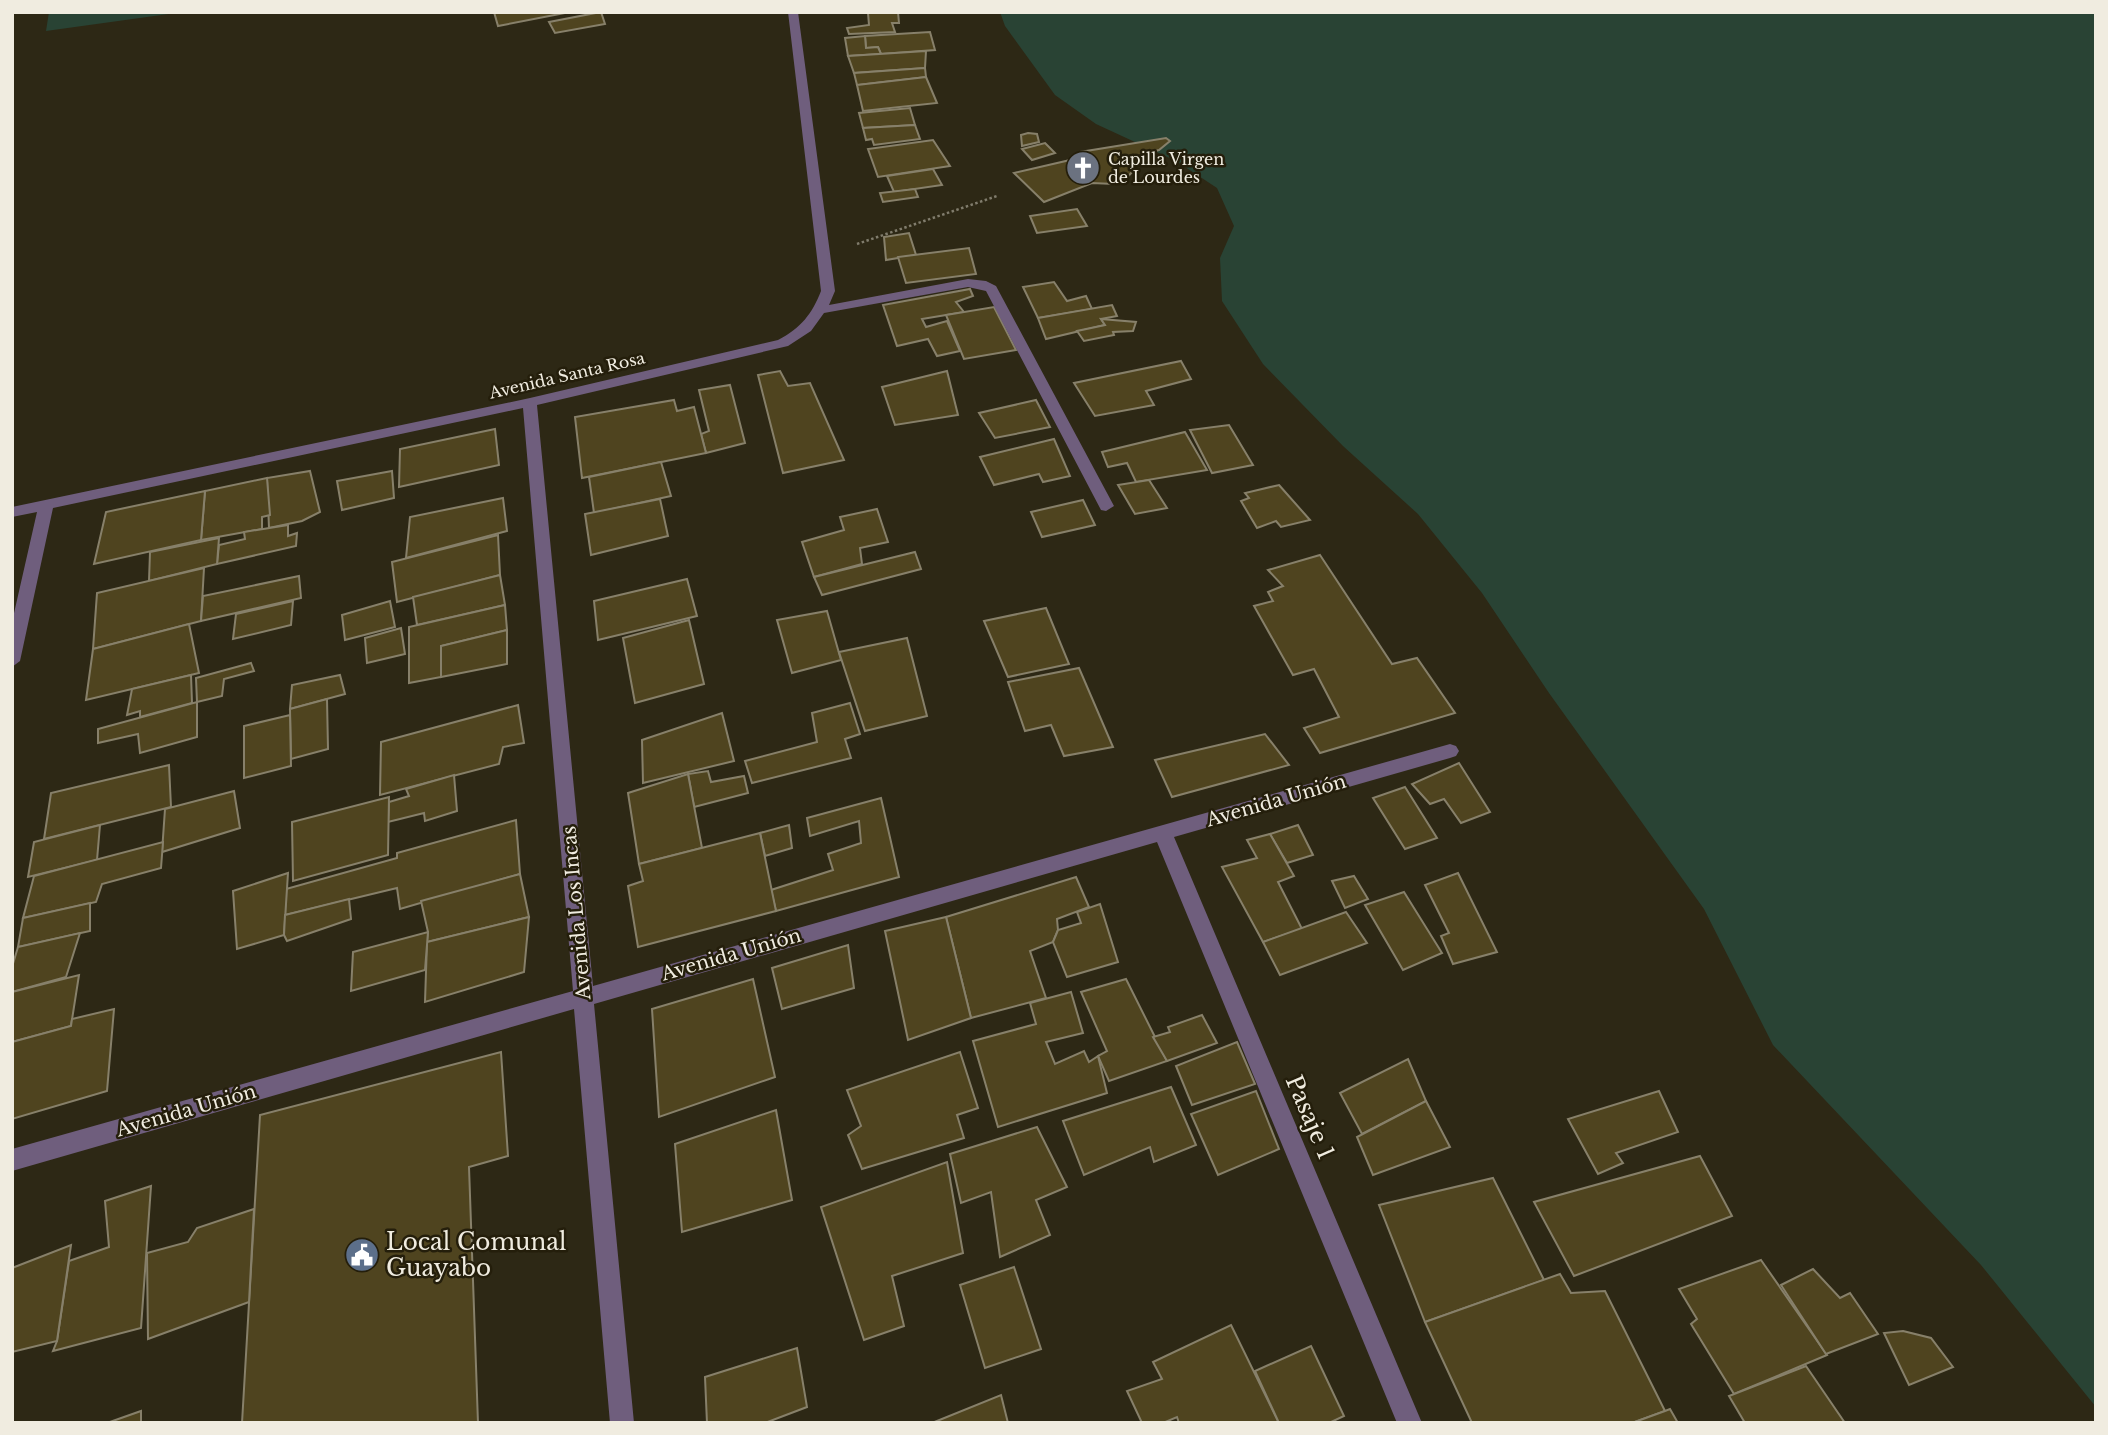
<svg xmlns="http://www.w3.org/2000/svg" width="2108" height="1435" viewBox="0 0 2108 1435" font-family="'Libre Baskerville',serif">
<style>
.green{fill:#294334}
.building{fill:#4f441f;stroke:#87806a;stroke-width:2}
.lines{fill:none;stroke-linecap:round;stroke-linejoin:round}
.path{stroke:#807c6c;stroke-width:2.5;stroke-dasharray:2.5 2.5;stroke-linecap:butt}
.minor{fill:#6f5e7d;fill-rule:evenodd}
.labels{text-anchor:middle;stroke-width:5;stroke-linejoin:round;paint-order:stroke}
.far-poi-label{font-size:16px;fill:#f0ece0;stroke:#241e0b;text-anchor:start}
.far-street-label{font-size:16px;fill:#f0ece0;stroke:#241e0b}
.street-label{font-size:19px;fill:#f0ece0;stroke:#241e0b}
.near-street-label{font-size:23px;fill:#f0ece0;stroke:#241e0b}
.near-poi-label{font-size:23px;fill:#f0ece0;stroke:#241e0b;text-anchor:start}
</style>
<rect width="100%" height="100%" fill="#2d2815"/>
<g class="green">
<polygon points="49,12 183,12 46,31"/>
<polygon points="1000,12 2096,12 2096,1407 1981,1265 1773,1045 1704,909 1549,693 1482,593 1418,514 1343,446 1263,364 1222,301 1220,258 1234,226 1217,188 1176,161 1096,124 1055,95 1005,26"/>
</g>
<g class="building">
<polygon points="494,12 570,12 498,26"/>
<polygon points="601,12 605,24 555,33 549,22"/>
<polygon points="898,12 899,23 892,23 895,32 849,34 847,28 869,25 868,13"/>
<polygon points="930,32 935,50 881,54 878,47 866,48 865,36"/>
<polygon points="865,36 866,48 878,47 881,54 848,56 845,38"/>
<polygon points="926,51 925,68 854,73 848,56"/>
<polygon points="925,68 926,77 857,85 854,73"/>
<polygon points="926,77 937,103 863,111 857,85"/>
<polygon points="910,108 915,125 863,128 859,113"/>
<polygon points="915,125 920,139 874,145 872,139 866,140 863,128"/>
<polygon points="1028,133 1037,134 1039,142 1022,146 1021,135"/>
<polygon points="1166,138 1170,141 1159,150 1144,154 1132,165 1132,172 1125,180 1114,184 1092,183 1044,202 1014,173 1070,160 1080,152"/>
<polygon points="933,140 950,166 878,177 868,149"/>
<polygon points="1045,143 1055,153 1032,160 1022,149"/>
<polygon points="933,169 942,185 894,192 887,176"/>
<polygon points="915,189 918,197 883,202 880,193"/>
<polygon points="1077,209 1087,226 1037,233 1030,216"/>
<polygon points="909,233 916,255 886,260 884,237"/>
<polygon points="969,248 976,274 906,283 898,257"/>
<polygon points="1054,282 1067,301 1086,296 1092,309 1038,318 1023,287"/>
<polygon points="970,289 973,296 956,302 964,312 922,319 926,327 947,321 960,351 937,356 928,339 897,346 883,305"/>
<polygon points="1112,305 1117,316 1101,319 1105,325 1046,339 1038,318"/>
<polygon points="994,307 1016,350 964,359 946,315"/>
<polygon points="1101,319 1136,322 1133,331 1113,332 1114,335 1084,341 1077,331 1105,325"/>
<polygon points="1181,361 1191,379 1146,391 1154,405 1095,416 1074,383"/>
<polygon points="780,371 788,386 810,383 844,460 783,473 758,375"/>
<polygon points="947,371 958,415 895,425 882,387"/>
<polygon points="730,385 745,443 706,453 701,434 709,431 699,390"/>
<polygon points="674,400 677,411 694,407 706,453 582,478 575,417"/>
<polygon points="1036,400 1050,427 995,438 979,413"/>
<polygon points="1229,425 1253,465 1212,473 1190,430"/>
<polygon points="495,429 499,465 399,487 400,449"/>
<polygon points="1185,432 1207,470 1136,482 1127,463 1108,467 1102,452"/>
<polygon points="1054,439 1070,476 1043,482 1039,474 994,485 980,457"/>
<polygon points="661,462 671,496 594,513 589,477"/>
<polygon points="310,471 320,512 302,521 269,528 267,478"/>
<polygon points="392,471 394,498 342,510 337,481"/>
<polygon points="267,478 270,515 262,517 262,529 201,540 205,491"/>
<polygon points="1149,480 1167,508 1135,514 1118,485"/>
<polygon points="1279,485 1310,520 1281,527 1276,521 1257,528 1241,501 1249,498 1245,493"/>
<polygon points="205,491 201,540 94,564 106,512"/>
<polygon points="503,498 507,531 406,558 410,517"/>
<polygon points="660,499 668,536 591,555 585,514"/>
<polygon points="1083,500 1095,525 1042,537 1031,512"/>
<polygon points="877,509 888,542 860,548 862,564 814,577 802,542 844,530 840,517"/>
<polygon points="288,525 288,536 297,533 296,546 217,564 219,545 245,539 244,532"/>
<polygon points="498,535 500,575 397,602 392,562"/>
<polygon points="219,538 217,564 149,581 150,552"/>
<polygon points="915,552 921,569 822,595 814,577"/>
<polygon points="1320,555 1392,664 1417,658 1455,713 1320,753 1304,728 1339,717 1314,669 1293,675 1254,606 1273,601 1268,592 1283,586 1268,570"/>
<polygon points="204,568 201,621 93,649 97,593"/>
<polygon points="500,575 505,605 417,625 413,597"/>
<polygon points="299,576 301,598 201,621 203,596"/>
<polygon points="687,579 697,616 598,640 594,601"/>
<polygon points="293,601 291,625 233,639 236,614"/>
<polygon points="390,601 395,627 345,640 342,615"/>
<polygon points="505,605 507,630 441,646 441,677 409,683 409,627"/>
<polygon points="1046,608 1069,664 1008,677 984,621"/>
<polygon points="827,611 841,660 792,673 777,620"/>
<polygon points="689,620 704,684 635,703 623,638"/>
<polygon points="189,624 199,673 86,700 93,649"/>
<polygon points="401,628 405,654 367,663 365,638"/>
<polygon points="507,630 507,664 441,677 441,646"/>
<polygon points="907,638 927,716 865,731 839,652"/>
<polygon points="251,663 254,671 224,679 222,696 197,702 196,678"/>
<polygon points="1079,668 1113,747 1064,756 1051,725 1025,731 1008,682"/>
<polygon points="191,675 192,703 140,717 140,711 127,715 132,689"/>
<polygon points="340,675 345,694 290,709 292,685"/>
<polygon points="327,699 328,749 291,759 290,709"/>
<polygon points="197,702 197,737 140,753 138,734 98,743 98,729"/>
<polygon points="850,703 860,734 845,739 851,758 752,783 745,761 817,742 812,713"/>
<polygon points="518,705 524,743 503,747 499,764 380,795 381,742"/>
<polygon points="722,713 734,761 643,783 642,740"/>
<polygon points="290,715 291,766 244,778 244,726"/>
<polygon points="1265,734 1289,765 1172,797 1155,760"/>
<polygon points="1459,763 1490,812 1461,823 1444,799 1430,804 1412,784"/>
<polygon points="169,765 171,807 44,839 51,793"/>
<polygon points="708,771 711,782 744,776 748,793 694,807 688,774"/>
<polygon points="688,774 702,848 639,864 628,793"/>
<polygon points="454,775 457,811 425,821 424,813 388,822 389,802 409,796 406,789"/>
<polygon points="1405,787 1437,838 1405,849 1373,798"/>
<polygon points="234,791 240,828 162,852 165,809"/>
<polygon points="389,797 388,855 293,881 292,822"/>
<polygon points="881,798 899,877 776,911 771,890 833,870 828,854 861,843 859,821 810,836 807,818"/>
<polygon points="516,820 520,874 400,909 397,888 285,915 286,889 397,858 397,853"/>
<polygon points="100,825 97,860 28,877 34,842"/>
<polygon points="789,825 792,848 765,856 760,833"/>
<polygon points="1298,825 1313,855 1287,863 1270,834"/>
<polygon points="760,833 776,911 638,947 628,886 643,881 639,864"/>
<polygon points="1270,834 1294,876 1278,882 1302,929 1263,942 1222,867 1257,858 1247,840"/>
<polygon points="163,842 161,868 102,884 96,902 23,918 34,876"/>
<polygon points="288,873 284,935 237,949 233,891"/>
<polygon points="1458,873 1497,952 1453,964 1441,936 1449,933 1425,885"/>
<polygon points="520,874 529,917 427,942 428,932 421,901"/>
<polygon points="1354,876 1368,899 1345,908 1332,881"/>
<polygon points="1076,877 1089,907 1057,919 1058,930 1053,942 1030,951 1046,998 971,1018 946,917"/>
<polygon points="1404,892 1442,953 1403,970 1365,905"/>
<polygon points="349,899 351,919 287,941 284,935 285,915"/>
<polygon points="90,903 90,931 18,947 23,918"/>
<polygon points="1100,904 1118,962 1067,977 1053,942 1058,930 1081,923 1077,912"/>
<polygon points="1346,912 1367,943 1280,975 1263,942"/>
<polygon points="529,917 524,972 425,1002 427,942"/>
<polygon points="946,917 971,1018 908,1040 885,931"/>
<polygon points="428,932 425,970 351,991 353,952"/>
<polygon points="80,933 66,977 12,992 12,967 18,947"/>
<polygon points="848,945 854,988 782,1009 772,968"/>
<polygon points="79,975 71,1026 12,1042 12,992"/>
<polygon points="753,979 775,1077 659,1117 652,1009"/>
<polygon points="1126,979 1167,1061 1109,1081 1098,1056 1107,1051 1081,992"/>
<polygon points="1071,992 1083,1033 1046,1042 1055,1064 1084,1051 1089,1062 1098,1056 1107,1093 998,1127 973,1041 1036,1024 1030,1003"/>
<polygon points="114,1009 107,1091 12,1119 12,1042 71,1026 72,1019"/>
<polygon points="1202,1015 1217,1043 1167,1061 1153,1037 1170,1032 1168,1027"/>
<polygon points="1237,1042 1255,1084 1192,1105 1176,1066"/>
<polygon points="501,1052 508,1156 469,1167 478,1423 242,1423 260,1115"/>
<polygon points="960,1052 978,1108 957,1115 964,1138 862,1169 848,1135 861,1126 847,1090"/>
<polygon points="1408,1059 1426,1101 1362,1134 1340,1093"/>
<polygon points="1171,1087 1196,1145 1154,1162 1150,1147 1084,1175 1063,1121"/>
<polygon points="1256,1091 1279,1149 1218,1175 1191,1114"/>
<polygon points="1659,1091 1678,1132 1616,1153 1623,1163 1598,1174 1568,1119"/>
<polygon points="1426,1101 1450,1147 1373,1175 1357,1137"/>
<polygon points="776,1110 792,1200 682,1232 675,1144"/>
<polygon points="1037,1127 1067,1187 1036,1200 1050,1235 1000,1257 991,1192 961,1203 950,1154"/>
<polygon points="1700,1156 1732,1216 1574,1276 1534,1202"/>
<polygon points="947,1162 963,1253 892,1276 904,1326 864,1340 821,1207"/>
<polygon points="1493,1178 1544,1280 1425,1322 1379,1205"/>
<polygon points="151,1186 141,1328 53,1351 57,1341 69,1261 109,1247 105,1201"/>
<polygon points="254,1209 249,1302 148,1339 147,1253 188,1242 197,1228"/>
<polygon points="71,1245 57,1341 12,1352 12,1268"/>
<polygon points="1761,1260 1827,1355 1734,1394 1691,1324 1697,1319 1679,1289"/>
<polygon points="1014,1267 1041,1349 985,1368 960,1285"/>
<polygon points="1813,1269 1840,1298 1850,1293 1878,1334 1826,1354 1781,1285"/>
<polygon points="1560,1274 1571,1293 1605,1291 1665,1411 1632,1423 1472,1423 1425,1322"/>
<polygon points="1231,1325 1279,1423 1179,1423 1177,1417 1163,1423 1142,1423 1127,1391 1162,1379 1153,1362"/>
<polygon points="1903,1331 1931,1338 1953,1367 1909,1385 1884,1333"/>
<polygon points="1311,1346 1344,1416 1329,1423 1279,1423 1255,1371"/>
<polygon points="797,1348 807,1407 765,1423 707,1423 705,1377"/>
<polygon points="1806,1366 1845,1423 1745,1423 1729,1396"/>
<polygon points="1001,1395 1008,1423 932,1423"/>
<polygon points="1670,1409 1678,1423 1632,1423 1665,1411"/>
<polygon points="141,1411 141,1423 107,1423"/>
</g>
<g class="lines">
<polyline class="path" points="857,244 997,196"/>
<path class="minor" d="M788,12H798L835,291L829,305L968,279L986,281L996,286L1114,506L1106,511L1101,510L986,291L968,287L824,313L811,331L788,346L537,405L593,986L1450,744L1456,746L1459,751L1456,756L1450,758L1174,837L1422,1423H1397L1157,842L594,1004L634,1423H610L574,1009L12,1171V1149L573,991L523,408L53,508L20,661L12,667V622L37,512L12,517V507L530,398L778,340C801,328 812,314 821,291Z"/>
</g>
<defs>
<g id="church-disc" transform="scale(1.75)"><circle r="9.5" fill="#6b7280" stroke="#241e0b"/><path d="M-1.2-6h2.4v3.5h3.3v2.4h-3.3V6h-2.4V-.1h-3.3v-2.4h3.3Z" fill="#fff"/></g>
<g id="civic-disc" transform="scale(1.75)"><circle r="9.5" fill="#5c6f8a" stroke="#241e0b"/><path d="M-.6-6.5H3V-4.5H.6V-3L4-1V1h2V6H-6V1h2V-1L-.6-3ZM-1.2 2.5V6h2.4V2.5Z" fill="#fff"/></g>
</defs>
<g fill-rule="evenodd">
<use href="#church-disc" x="1083" y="168"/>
<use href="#civic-disc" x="362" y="1255"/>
</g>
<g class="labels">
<g class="far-poi-label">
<text x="1108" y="165">Capilla Virgen<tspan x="1108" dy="18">de Lourdes</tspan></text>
</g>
<g class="far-street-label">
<text transform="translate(567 375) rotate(-13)" y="6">Avenida Santa Rosa</text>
</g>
<g class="street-label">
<text transform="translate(1276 800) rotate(-16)" y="7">Avenida Unión</text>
<text transform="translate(576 913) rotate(-95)" y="7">Avenida Los Incas</text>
<text transform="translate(731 954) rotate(-16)" y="7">Avenida Unión</text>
<text transform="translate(186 1110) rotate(-16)" y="7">Avenida Unión</text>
</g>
<g class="near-street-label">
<text transform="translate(1310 1117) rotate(67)" y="8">Pasaje 1</text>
</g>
<g class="near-poi-label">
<text x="386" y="1250">Local Comunal<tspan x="386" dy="26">Guayabo</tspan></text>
</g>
</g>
<rect width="2108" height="1435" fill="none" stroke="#f0ece0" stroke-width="28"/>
</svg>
